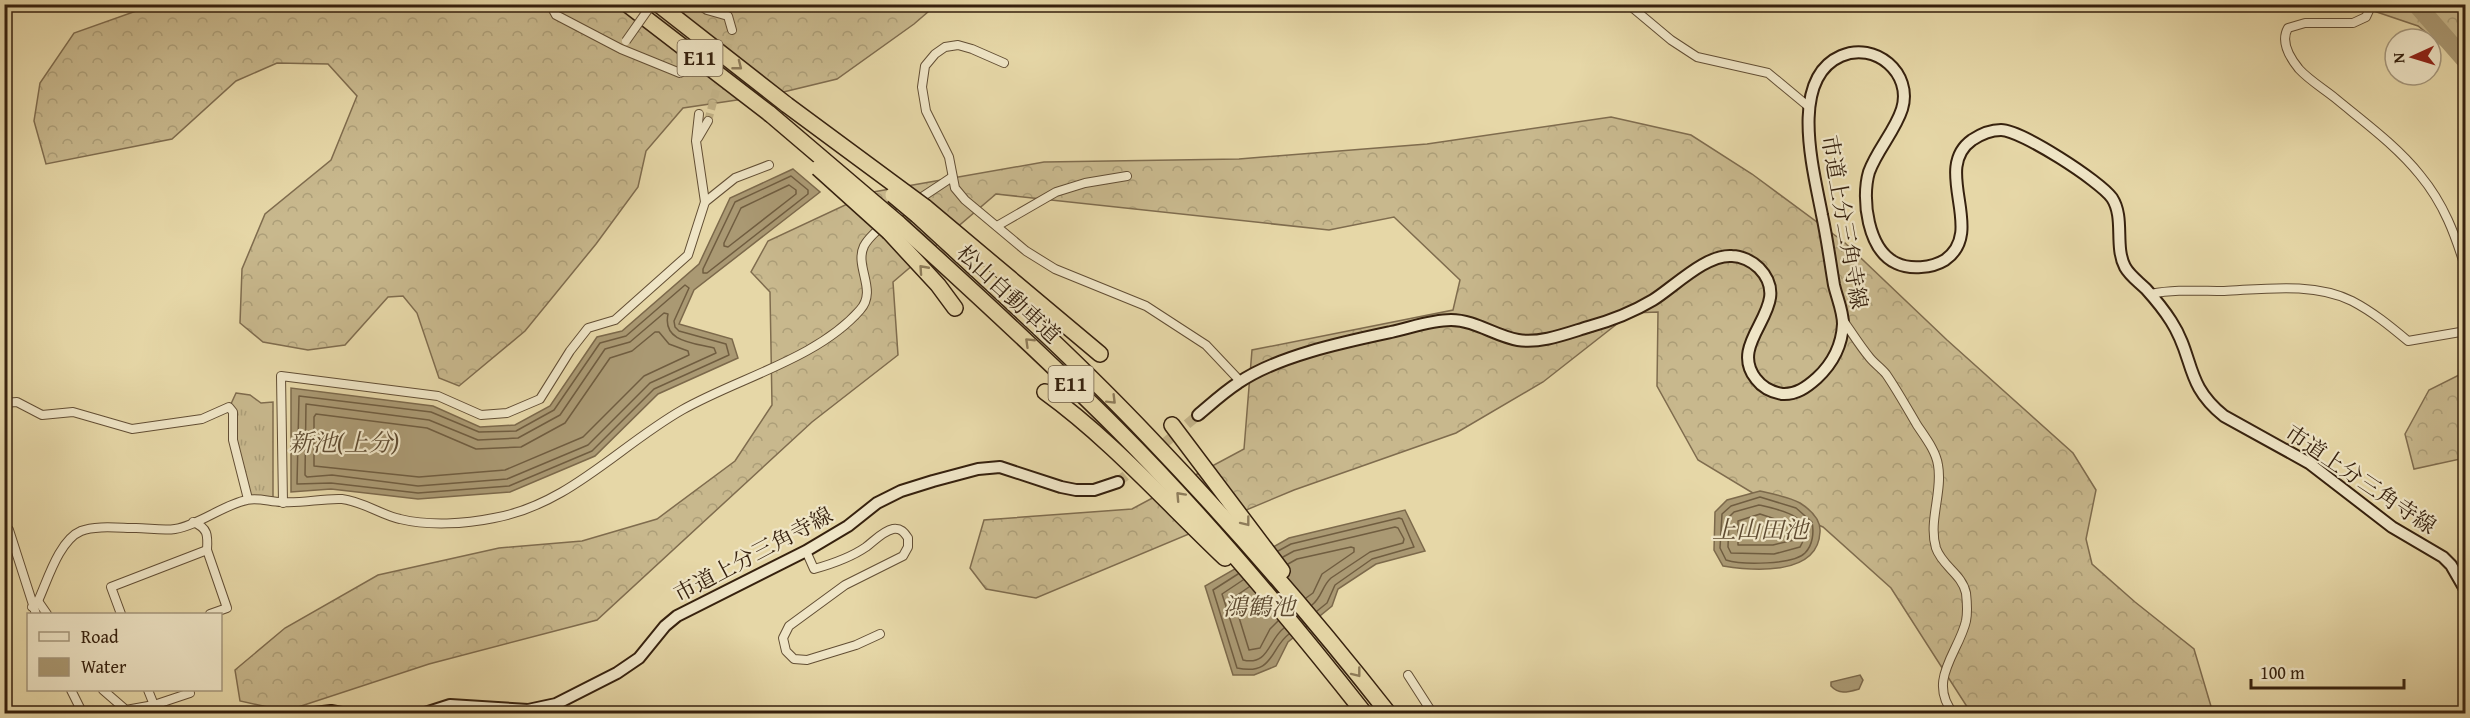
<svg xmlns="http://www.w3.org/2000/svg" width="2470" height="718" viewBox="0 0 2470 718" font-family="'Gentium Book Plus','Noto Serif JP',serif">
<style>
.forest{fill:url(#forest-crowns);stroke:#7f6c4e;stroke-width:1.5}
.park{fill:url(#park-tufts);stroke:#7f6c4e;stroke-width:1.5}
.water{fill:#aa9973;stroke:#7c694b;stroke-width:1.5}
.lines{fill:none;stroke-linecap:round;stroke-linejoin:round}
.shore{stroke:#705d40;stroke-width:1.5}
.river{stroke:#aa9973;stroke-width:18}
.street-tunnel{stroke:#c3b388;stroke-width:8;stroke-dasharray:8 4;stroke-linecap:butt}
.secondary-tunnel{stroke:#c3b388;stroke-width:10;stroke-dasharray:10 5;stroke-linecap:butt}
.street-casing{stroke:#624e34;stroke-width:10}
.secondary-casing{stroke:#36210e;stroke-width:14}
.highway-casing{stroke:#36210e;stroke-width:18}
.street{stroke:#efe5c6;stroke-width:8}
.secondary{stroke:#efe5c6;stroke-width:10}
.highway{stroke:#e6d7a7;stroke-width:15}
.street-bridge-casing{stroke:#624e34;stroke-width:10;stroke-linecap:butt}
.highway-bridge-casing{stroke:#36210e;stroke-width:18;stroke-linecap:butt}
.street-bridge{stroke:#efe5c6;stroke-width:8}
.highway-bridge{stroke:#e6d7a7;stroke-width:15}
.oneway{stroke:#8e7c5a}
.labels{text-anchor:middle;stroke-width:4.5;stroke-linejoin:round;paint-order:stroke}
.shield{fill:#efe5c6;stroke:#6e5c45;stroke-width:1.5}
.shield-label{font-size:21px;font-weight:bold;fill:#36210e}
.street-label{font-size:22px;fill:#36210e;stroke:#efe5c6}
.water-label{font-size:24px;font-style:italic;fill:#5f4b31;stroke:#efe5c6}
</style>
<defs>
<pattern id="forest-crowns" width="20" height="18" patternUnits="userSpaceOnUse" patternTransform="scale(1.5)"><rect width="20" height="18" fill="#c8b88d"/><path d="M2 6a3 3 0 1 1 6 0M12 15a3 3 0 1 1 6 0" fill="none" stroke="#ac9e78"/></pattern>
<pattern id="park-tufts" width="24" height="20" patternUnits="userSpaceOnUse" patternTransform="scale(1.5)"><rect width="24" height="20" fill="#c8b88d"/><path d="M3 7l-1-3M5 7V3M7 7l1-3M15 17l-1-3M17 17v-4M19 17l1-3" fill="none" stroke="#ac9e78"/></pattern>
</defs>
<rect width="100%" height="100%" fill="#e6d7a7"/>
<filter id="stains"><feTurbulence type="fractalNoise" baseFrequency=".00333" numOctaves="4"/><feColorMatrix values="0 0 0 0 .2 0 0 0 0 .09 0 0 0 0 .02 0 0 0 .5 -.17"/></filter>
<radialGradient id="worn" r=".72"><stop offset=".6" stop-color="#630" stop-opacity="0"/><stop offset="1" stop-color="#630" stop-opacity=".3"/></radialGradient>
<g class="forest">
<polygon points="153,5 936,5 914,24 837,79 771,95 683,108 646,151 638,187 596,244 525,331 459,386 439,378 417,313 403,296 388,297 345,345 308,350 263,342 240,323 242,269 265,214 331,160 357,96 328,64 277,63 236,81 172,139 46,164 34,121 40,83 74,33"/>
<polygon points="2356,5 2465,5 2465,64 2418,26"/>
<polygon points="1611,117 1691,135 1752,174 1844,242 1947,340 2073,453 2096,490 2086,539 2092,564 2135,602 2194,649 2213,713 1971,713 1891,588 1823,527 1776,507 1698,460 1657,386 1658,312 1631,313 1543,382 1456,433 1294,490 1036,598 986,589 970,568 984,520 1132,509 1244,449 1252,350 1453,310 1460,280 1394,217 1329,230 996,194 893,282 898,355 812,422 597,620 429,664 286,711 240,701 235,670 285,628 378,575 499,548 582,541 657,519 735,461 772,405 770,292 751,272 768,241 873,192 1044,162 1239,159 1427,144"/>
<polygon points="2465,372 2465,458 2414,469 2405,434 2429,390"/>
</g>
<polygon class="park" points="236,393 250,395 261,403 273,402 273,499 250,497 235,440 230,406"/>
<g class="water">
<polygon points="793,169 820,192 694,290 679,324 732,339 738,358 658,394 595,456 510,492 418,499 331,489 291,492 291,388 433,406 480,427 515,425 550,406 597,337 622,331 699,264 730,198"/>
<path d="M1760,491C1773,494 1789,497 1800,503C1811,510 1821,519 1820,532C1818,576 1754,571 1723,566L1714,550L1715,512L1727,500Z"/>
<polygon points="1405,510 1425,551 1376,564 1338,589 1332,606 1288,642 1276,666 1254,675 1233,675 1205,586 1289,538"/>
<path d="M1860,675L1863,680L1859,689C1848,692 1839,695 1831,686V682Z"/>
</g>
<g class="lines">
<g class="shore">
<polygon points="791,176 808,190 808,194 707,273 703,273 703,269 735,202"/>
<polygon points="789,185 796,190 796,194 728,247 724,246 724,243 741,208"/>
<polygon points="685,285 689,288 674,321 675,327 679,331 726,344 729,355 654,389 592,451 509,486 418,493 331,483 297,484 299,396 431,412 479,432 516,431 554,410 600,343 626,336"/>
<path d="M664,313L668,314C662,342 694,343 714,348L716,353L650,383L588,445L507,479L418,486L332,475L307,477L305,475L306,404L429,420L478,440L518,438L560,415L605,349L630,342Z"/>
<polygon points="655,332 659,332 669,344 688,351 689,355 644,376 583,437 505,470 419,477 314,466 314,417 316,414 427,428 476,449 521,447 565,423 610,358 632,351"/>
<path d="M1760,497L1796,508L1812,522C1814,532 1813,545 1805,553C1793,565 1742,565 1726,560L1720,548L1722,514L1731,506Z"/>
<path d="M1759,505C1782,510 1818,517 1800,547L1774,554L1731,553L1728,547L1729,517L1734,512Z"/>
<polygon points="1760,514 1788,523 1797,531 1794,540 1773,545 1738,545 1738,521"/>
<polyline points="1278,551 1291,544 1399,518 1402,519 1414,547 1372,559 1335,585 1327,603 1317,611"/>
<path d="M1283,557L1294,551L1395,527L1398,528L1404,539L1403,543L1370,552L1331,578C1322,586 1322,597 1312,605"/>
<polyline points="1288,564 1297,559 1351,547 1354,548 1354,552 1322,574 1313,593 1306,598"/>
<path d="M1238,574L1213,590L1237,668C1274,676 1270,648 1289,634"/>
<path d="M1243,580L1222,594L1243,660C1269,666 1268,640 1284,628"/>
<polyline points="1249,587 1233,598 1249,650 1260,648 1270,629 1278,621"/>
</g>
<polyline class="river" points="2416,4 2466,61"/>
<polyline class="street-tunnel" points="708,121 732,30"/>
<polyline class="secondary-tunnel" points="1118,482 1198,415"/>
<g class="street-casing">
<g id="street">
<polyline points="550,4 556,15 621,49 680,73"/>
<polyline points="698,4 707,10 728,16 732,30"/>
<polyline points="1628,4 1671,40 1697,57 1768,73 1809,107"/>
<path d="M2372,4L2366,17L2353,23H2305L2288,28C2280,42 2290,58 2299,69C2309,80 2324,89 2335,98C2364,122 2397,146 2420,175C2444,204 2455,234 2466,270"/>
<polyline points="1004,63 972,49 958,45 945,47 935,54 925,66 922,87 926,111 949,157 955,188 965,200 1026,251 1055,269 1146,306 1206,345 1240,381"/>
<polyline points="699,114 696,141 705,202"/>
<polyline points="698,138 708,121"/>
<polyline points="997,226 1056,192 1085,183 1127,176"/>
<path d="M2151,294C2175,289 2199,291 2224,291C2265,289 2314,282 2352,301C2373,312 2390,326 2408,341L2466,331"/>
<path d="M1843,320C1852,333 1860,346 1870,358C1875,364 1881,368 1886,374C1897,390 1907,408 1917,425C1925,437 1936,451 1938,465C1943,492 1928,521 1936,548C1942,566 1962,574 1966,593C1967,602 1968,611 1966,621C1959,652 1926,681 1954,714"/>
<polyline points="4,403 17,402 42,415 73,412 132,429 202,419 229,407 233,412 233,440 248,499"/>
<polyline points="283,503 281,376 438,396 481,415 507,413 540,399 570,351 588,328 615,320 688,255 705,202 735,178 769,165"/>
<polyline points="4,524 9,530 36,614"/>
<polyline points="207,550 227,608 210,614"/>
<path d="M806,551L814,569C832,564 850,558 866,547C874,541 883,531 893,529C901,528 904,532 908,538V547L903,556L845,585L789,626L783,638L786,651L794,659L807,660L856,645L880,634"/>
<polyline points="38,601 47,614"/>
<path d="M32,607L38,601C47,582 59,540 81,531C96,525 120,528 136,528C148,528 163,531 175,529C197,526 225,504 247,500C257,497 271,502 281,502C301,504 322,498 342,499C362,501 381,515 400,519C429,526 465,524 494,518C568,505 619,446 682,410C738,378 817,359 860,310C878,290 854,267 864,246C875,225 931,192 952,177"/>
<path d="M121,614L111,587L207,550C208,535 208,528 193,522"/>
<polyline points="1408,675 1433,714"/>
<polyline points="71,690 83,714"/>
<polyline points="103,690 126,710 154,705 190,693 189,690"/>
<polyline points="148,690 154,705"/>
</g>
</g>
<g class="secondary-casing">
<g id="secondary">
<path d="M1198,415C1211,404 1224,392 1238,383C1277,356 1344,342 1391,332C1410,328 1431,320 1451,320C1475,320 1495,336 1518,340C1540,344 1568,333 1588,327C1610,321 1633,312 1653,300C1674,287 1706,254 1732,256C1741,256 1752,261 1759,268C1797,307 1725,340 1756,379C1762,387 1771,392 1782,394C1796,395 1807,387 1817,378C1832,364 1842,345 1843,324C1843,311 1837,298 1834,285C1830,261 1827,238 1822,215C1814,172 1788,79 1841,56C1875,41 1913,73 1902,109C1895,131 1877,150 1869,172C1861,199 1868,250 1896,263C1910,270 1932,268 1945,260C1987,231 1931,169 1972,140C1981,134 1990,130 2001,130C2021,130 2100,181 2112,198C2125,218 2114,246 2125,267C2130,276 2139,282 2146,289C2155,299 2164,310 2171,321C2195,358 2184,384 2224,416L2309,463L2392,527L2443,557L2451,565L2466,591"/>
<polyline points="306,714 331,711 347,714"/>
<polyline points="422,714 450,705 528,710 556,704 617,673 639,658 665,626 677,616 806,551 848,526 877,503 901,491 933,481 978,469 1000,467 1061,487 1076,490 1094,490 1118,482"/>
</g>
</g>
<g class="highway-casing">
<g id="highway">
<polyline points="627,4 770,114"/>
<polyline points="658,4 787,105"/>
<polyline points="925,207 1100,354"/>
<path d="M917,215C995,287 1074,358 1147,435C1232,524 1313,617 1389,714"/>
<path d="M898,223C972,290 1046,358 1117,429C1206,518 1287,615 1365,714"/>
<polyline points="889,232 938,285 955,308"/>
<path d="M1045,392C1110,439 1166,502 1225,558"/>
<polyline points="1172,425 1282,571"/>
</g>
</g>
<use href="#street" class="street"/>
<use href="#secondary" class="secondary"/>
<use href="#highway" class="highway"/>
<g class="street-bridge-casing">
<polyline id="street-bridge" points="626,41 652,4"/>
</g>
<g class="highway-bridge-casing">
<g id="highway-bridge">
<polyline points="787,105 925,207"/>
<polyline points="770,114 898,223"/>
<polyline points="818,168 889,232"/>
<polyline points="893,195 917,215"/>
</g>
</g>
<use href="#street-bridge" class="street-bridge"/>
<use href="#highway-bridge" class="highway-bridge"/>
</g>
<defs><path id="oneway-chevron" d="M-2-3.5L2.5 0L-2 3.5" fill="none" stroke-width="1.6" stroke-linecap="round" stroke-linejoin="round" transform="scale(1.5)"/></defs>
<g class="oneway">
<use href="#oneway-chevron" transform="translate(738 66) rotate(38)"/>
<use href="#oneway-chevron" transform="translate(923 269) rotate(-132)"/>
<use href="#oneway-chevron" transform="translate(1029 342) rotate(-136)"/>
<use href="#oneway-chevron" transform="translate(1112 400) rotate(45)"/>
<use href="#oneway-chevron" transform="translate(1180 496) rotate(-133)"/>
<use href="#oneway-chevron" transform="translate(1246 522) rotate(52)"/>
<use href="#oneway-chevron" transform="translate(1357 673) rotate(52)"/>
</g>
<g class="labels">
<g class="shield">
<rect x="677.5" y="40" width="45" height="36" rx="4.5"/>
<rect x="1048.5" y="366" width="45" height="36" rx="4.5"/>
</g>
<g class="shield-label">
<text x="700" y="65">E11</text>
<text x="1071" y="391">E11</text>
</g>
<g class="street-label">
<text transform="translate(1845 222) rotate(80)" y="8">市道上分三角寺線</text>
<text transform="translate(1009 294) rotate(43)" y="8">松山自動車道</text>
<text transform="translate(2361 479) rotate(34)" y="8">市道上分三角寺線</text>
<text transform="translate(753 554) rotate(-28)" y="8">市道上分三角寺線</text>
</g>
<g class="water-label">
<text x="344" y="451">新池(上分)</text>
<text x="1760" y="538">上山田池</text>
<text x="1259" y="615">鴻鶴池</text>
</g>
</g>
<rect width="2470" height="718" fill="none" stroke="#e6d7a7" stroke-width="24"/>
<rect x="6" y="6" width="2458" height="706" fill="none" stroke="#36210e" stroke-width="3"/>
<rect x="12" y="12" width="2446" height="694" fill="none" stroke="#36210e" stroke-width="1.5"/>
<rect x="27" y="613" width="195" height="78" fill="#efe5c6" stroke="#a5977c" stroke-width="1.5"/>
<rect x="39" y="632" width="30" height="9" fill="#efe5c6" stroke="#a5977c" stroke-width="1.5"/>
<text x="81" y="643" font-size="18" fill="#36210e">Road</text>
<rect x="39" y="658" width="30" height="18" fill="#aa9973" stroke="#a5977c" stroke-width="1.5"/>
<text x="81" y="673" font-size="18" fill="#36210e">Water</text>
<g transform="translate(2413 57) rotate(266)"><circle r="28" fill="#efe5c6" stroke="#a5977c" stroke-width="1.5"/>
<path d="M0-4.5L10 22L0 15L-10 22Z" fill="#8f2418"/>
<text y="-9" font-size="16" font-weight="bold" text-anchor="middle" fill="#36210e">N</text>
</g>
<path d="M2251 679v9h153v-9" fill="none" stroke="#36210e" stroke-width="3"/>
<text x="2260" y="679" font-size="18" fill="#36210e" stroke="#efe5c6" stroke-width="4.5" paint-order="stroke">100 m</text>
<rect width="100%" height="100%" filter="url(#stains)"/>
<rect width="100%" height="100%" fill="url(#worn)"/>
</svg>
